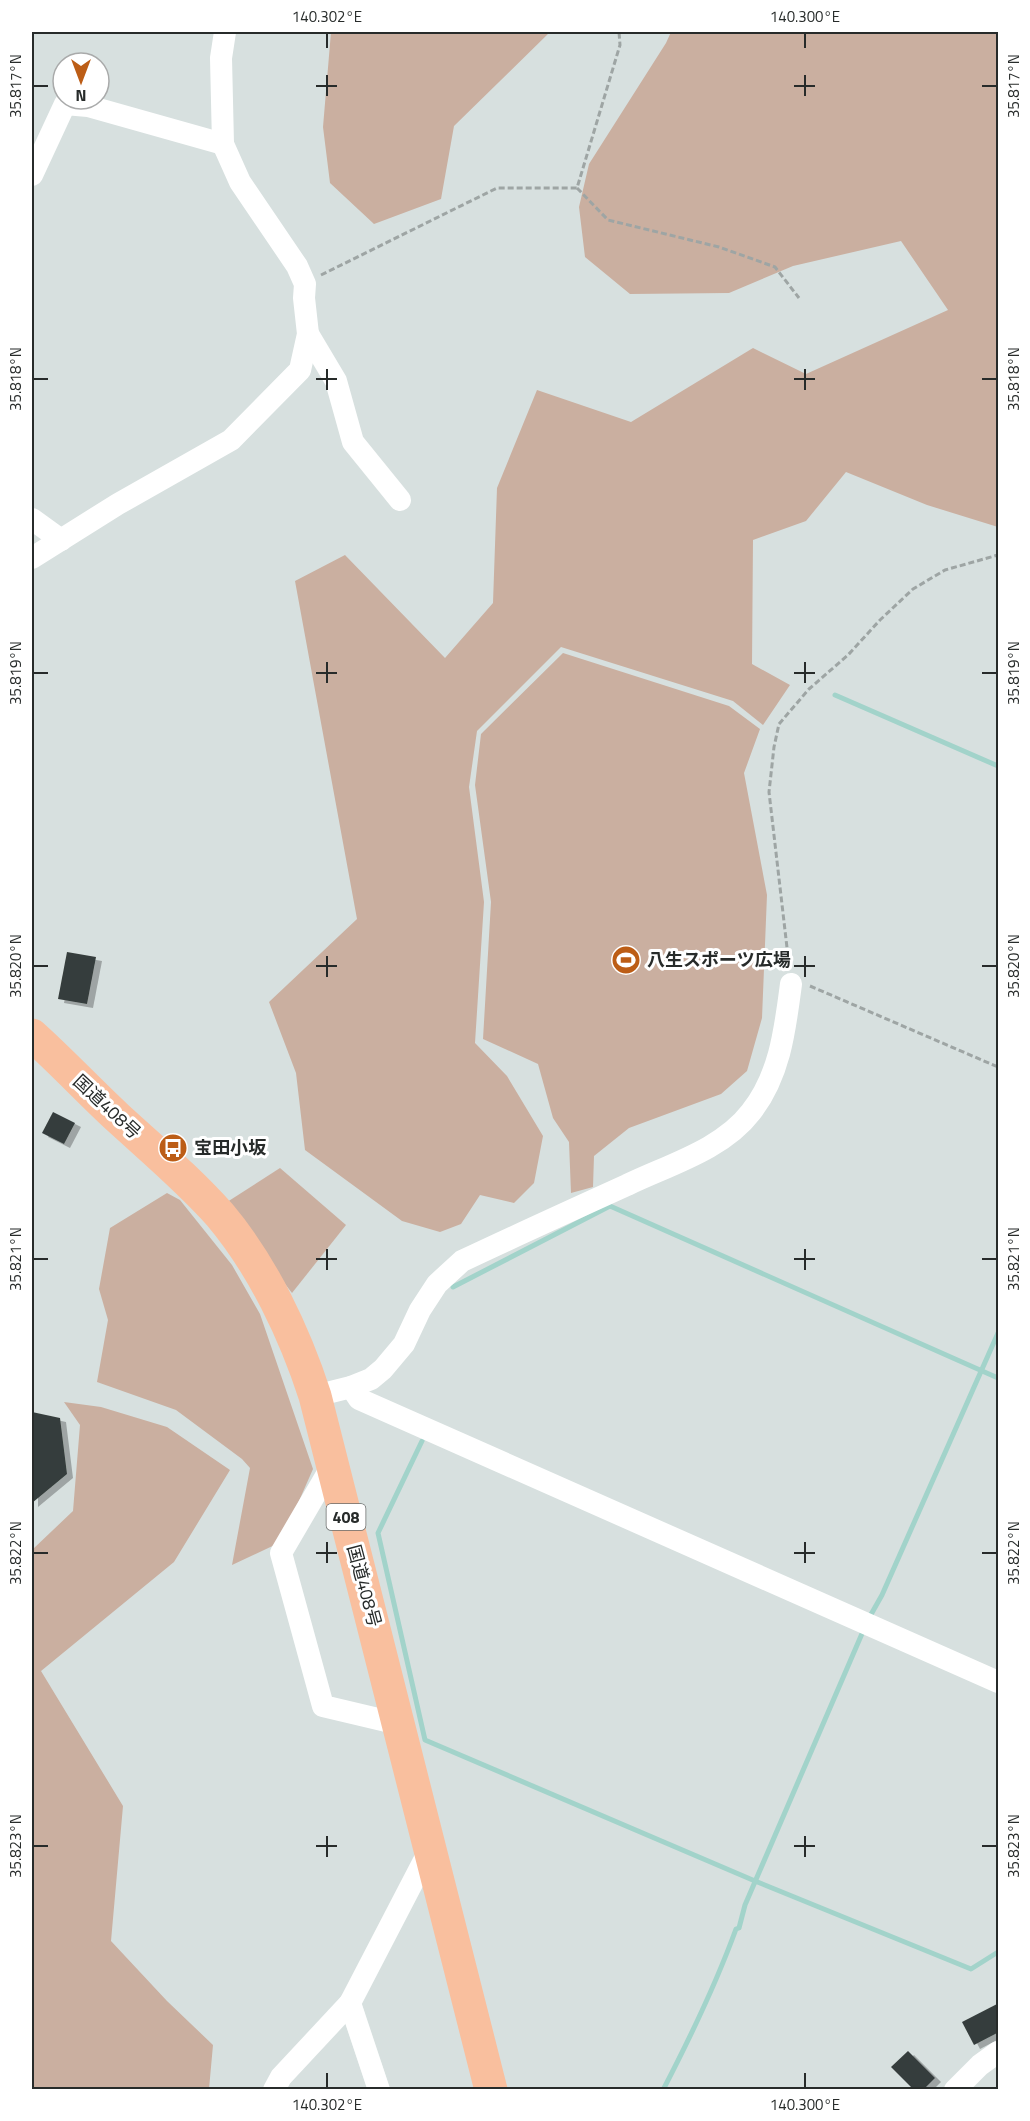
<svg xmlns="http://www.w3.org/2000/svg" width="1030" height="2121" viewBox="0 0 1030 2121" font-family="'Titillium Web','Noto Sans JP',sans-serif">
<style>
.green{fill:#caafa0}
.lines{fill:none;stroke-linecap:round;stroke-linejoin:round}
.stream{stroke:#a2d3ca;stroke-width:5}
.building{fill:#363e3c;filter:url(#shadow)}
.path{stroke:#9ea5a4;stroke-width:3;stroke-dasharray:6 3;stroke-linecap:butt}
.minor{stroke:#fff;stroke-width:22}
.highway{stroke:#f9bf9e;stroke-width:33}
.ticks{fill:none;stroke:#272b2a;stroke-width:2}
.labels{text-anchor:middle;stroke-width:6;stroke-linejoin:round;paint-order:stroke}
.shield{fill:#fff;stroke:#686b6a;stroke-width:1.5}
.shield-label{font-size:16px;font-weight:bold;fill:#272b2a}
.poi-label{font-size:18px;font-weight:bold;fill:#272b2a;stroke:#fff;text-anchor:start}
.street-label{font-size:18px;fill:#272b2a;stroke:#fff}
.neatline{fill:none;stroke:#272b2a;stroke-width:2}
.ticks-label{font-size:15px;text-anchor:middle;fill:#272b2a}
</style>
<defs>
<filter id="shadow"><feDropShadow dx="6" dy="4" stdDeviation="0" flood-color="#0004"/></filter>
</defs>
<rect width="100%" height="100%" fill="#d7e0df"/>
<g class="green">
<polygon points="331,32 550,32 454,126 441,199 374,224 330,183 323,127"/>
<polygon points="671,32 998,32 998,527 927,505 846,472 806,521 753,540 752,664 790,685 763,725 733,701 561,647 477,731 469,787 484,902 475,1043 507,1076 543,1136 534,1183 514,1203 480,1195 461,1224 440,1232 402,1221 305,1150 296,1073 269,1002 357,919 295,581 345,555 445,658 493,603 497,488 537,390 631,422 753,348 806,374 948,310 901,241 793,266 729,293 630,294 585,257 579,207 589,164 666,43"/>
<polygon points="563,653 729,706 760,729 744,773 767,895 762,1018 747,1071 721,1094 629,1128 594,1156 593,1187 571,1193 569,1142 553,1118 538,1064 483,1039 491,902 475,785 481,734"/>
<polygon points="280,1168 346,1225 292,1293 224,1204"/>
<polygon points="167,1193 180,1200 232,1265 260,1314 313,1469 281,1542 232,1565 250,1468 242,1459 176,1410 97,1382 108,1320 99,1289 110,1228"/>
<polygon points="64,1402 101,1407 167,1427 230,1470 174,1562 41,1671 123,1806 111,1941 167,2001 213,2045 209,2089 32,2089 32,1550 73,1511 80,1425"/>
</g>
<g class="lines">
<g class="stream">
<polyline points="835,695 998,766"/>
<polyline points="453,1287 610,1206 998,1378"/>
<polyline points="422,1441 378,1533 425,1740 755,1881 971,1969 998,1952"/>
<polyline points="869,1618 882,1595 998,1333"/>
<path d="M663,2090C690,2038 716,1984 736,1929L739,1928L745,1905L864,1629"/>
</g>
</g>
<g class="building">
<polygon points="67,952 96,957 87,1004 58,999"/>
<polygon points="53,1112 75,1123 64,1144 42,1133"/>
<polygon points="32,1412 60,1418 67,1474 32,1503"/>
<polygon points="999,2003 999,2032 974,2045 962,2022"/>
<polygon points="908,2051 935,2078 923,2090 914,2090 891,2067"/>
</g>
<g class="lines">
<g class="path">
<polyline points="577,188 608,220 719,247 775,267 799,298"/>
<polyline points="321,275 497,188 577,188 620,45 619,32"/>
<polyline points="789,965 769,792 774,747 779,724 809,689 848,655 880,620 913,589 945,570 998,555"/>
<polyline points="810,986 998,1067"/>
</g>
<g class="minor">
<polyline points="32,175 65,104 88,106 223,144"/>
<polyline points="308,334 336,381 353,442 400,500"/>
<polyline points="32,519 61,540"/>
<polyline points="32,558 118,504 231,440 300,370 308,334 304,298 305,284 297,266 240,182 223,144 221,58 225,32"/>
<polyline points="351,1387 359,1399 998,1682"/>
<path d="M315,1396L351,1387L371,1379L383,1369L404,1344L420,1310L437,1284L462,1261C517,1235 572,1210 627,1185C668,1165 722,1150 751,1112C780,1075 785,1030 791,984"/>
<polyline points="333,1464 281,1553 323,1706 399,1724"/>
<polyline points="350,2003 379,2090"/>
<polyline points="274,2090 281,2077 350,2003 430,1849"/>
<polyline points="955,2090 980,2065 998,2052"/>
</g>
<path class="highway" d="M32,1035C61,1061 88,1090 117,1117C152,1149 189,1180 220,1215C263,1266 295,1334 315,1396L491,2090"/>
</g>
<path class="ticks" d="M327,33V48M805,33V48M327,75V96M805,75V96M33,86H48M316,86H337M794,86H815M982,86H997M327,369V390M805,369V390M33,379H48M316,379H337M794,379H815M982,379H997M327,662V683M805,662V683M33,673H48M316,673H337M794,673H815M982,673H997M327,956V977M805,956V977M33,966H48M316,966H337M794,966H815M982,966H997M327,1249V1270M805,1249V1270M33,1259H48M316,1259H337M794,1259H815M982,1259H997M327,1542V1563M805,1542V1563M33,1553H48M316,1553H337M794,1553H815M982,1553H997M327,1836V1857M805,1836V1857M33,1846H48M316,1846H337M794,1846H815M982,1846H997M327,2073V2088M805,2073V2088"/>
<defs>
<g id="stadium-disc" transform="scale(1.5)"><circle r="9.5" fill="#bc5d16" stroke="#fff"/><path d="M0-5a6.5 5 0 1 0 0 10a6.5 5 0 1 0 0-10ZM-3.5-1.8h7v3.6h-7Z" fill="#fff"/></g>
<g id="bus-disc" transform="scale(1.5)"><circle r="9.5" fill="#bc5d16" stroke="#fff"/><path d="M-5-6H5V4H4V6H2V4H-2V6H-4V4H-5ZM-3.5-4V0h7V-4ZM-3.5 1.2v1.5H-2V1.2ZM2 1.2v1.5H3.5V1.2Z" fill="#fff"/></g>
</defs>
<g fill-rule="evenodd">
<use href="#stadium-disc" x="626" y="960"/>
<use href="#bus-disc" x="173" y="1148"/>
</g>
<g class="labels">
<rect class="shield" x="326.5" y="1504" width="39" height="26" rx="4.5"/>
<g class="shield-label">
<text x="346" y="1523">408</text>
</g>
<g class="poi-label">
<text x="647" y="966">八生スポーツ広場</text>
<text x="194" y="1154">宝田小坂</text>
</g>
<g class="street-label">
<text transform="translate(107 1107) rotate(43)" y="6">国道408号</text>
<text transform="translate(364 1586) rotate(75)" y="6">国道408号</text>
</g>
</g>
<rect width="1030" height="2121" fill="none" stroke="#ffffff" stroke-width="66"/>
<g transform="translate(81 81) rotate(180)"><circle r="28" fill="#ffffff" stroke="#a9aaaa" stroke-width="1.5"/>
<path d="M0-4.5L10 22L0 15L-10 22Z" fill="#bc5d16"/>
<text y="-9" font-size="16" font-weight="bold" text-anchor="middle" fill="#272b2a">N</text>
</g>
<rect x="33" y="33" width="964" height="2055" class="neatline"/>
<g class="ticks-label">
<text x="327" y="22">140.302°E</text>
<text x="805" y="22">140.300°E</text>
<text transform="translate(1014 86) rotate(-90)" y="5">35.817°N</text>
<text transform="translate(16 86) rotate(-90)" y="5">35.817°N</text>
<text transform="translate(1014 379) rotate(-90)" y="5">35.818°N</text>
<text transform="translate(16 379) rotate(-90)" y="5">35.818°N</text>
<text transform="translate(1014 673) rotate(-90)" y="5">35.819°N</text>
<text transform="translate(16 673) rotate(-90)" y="5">35.819°N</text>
<text transform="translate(16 966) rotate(-90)" y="5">35.820°N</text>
<text transform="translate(1014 966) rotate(-90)" y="5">35.820°N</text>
<text transform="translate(16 1259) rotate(-90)" y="5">35.821°N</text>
<text transform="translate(1014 1259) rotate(-90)" y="5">35.821°N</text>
<text transform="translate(1014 1553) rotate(-90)" y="5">35.822°N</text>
<text transform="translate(16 1553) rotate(-90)" y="5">35.822°N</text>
<text transform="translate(16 1846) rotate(-90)" y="5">35.823°N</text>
<text transform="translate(1014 1846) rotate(-90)" y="5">35.823°N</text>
<text x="327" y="2110">140.302°E</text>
<text x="805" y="2110">140.300°E</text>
</g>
</svg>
